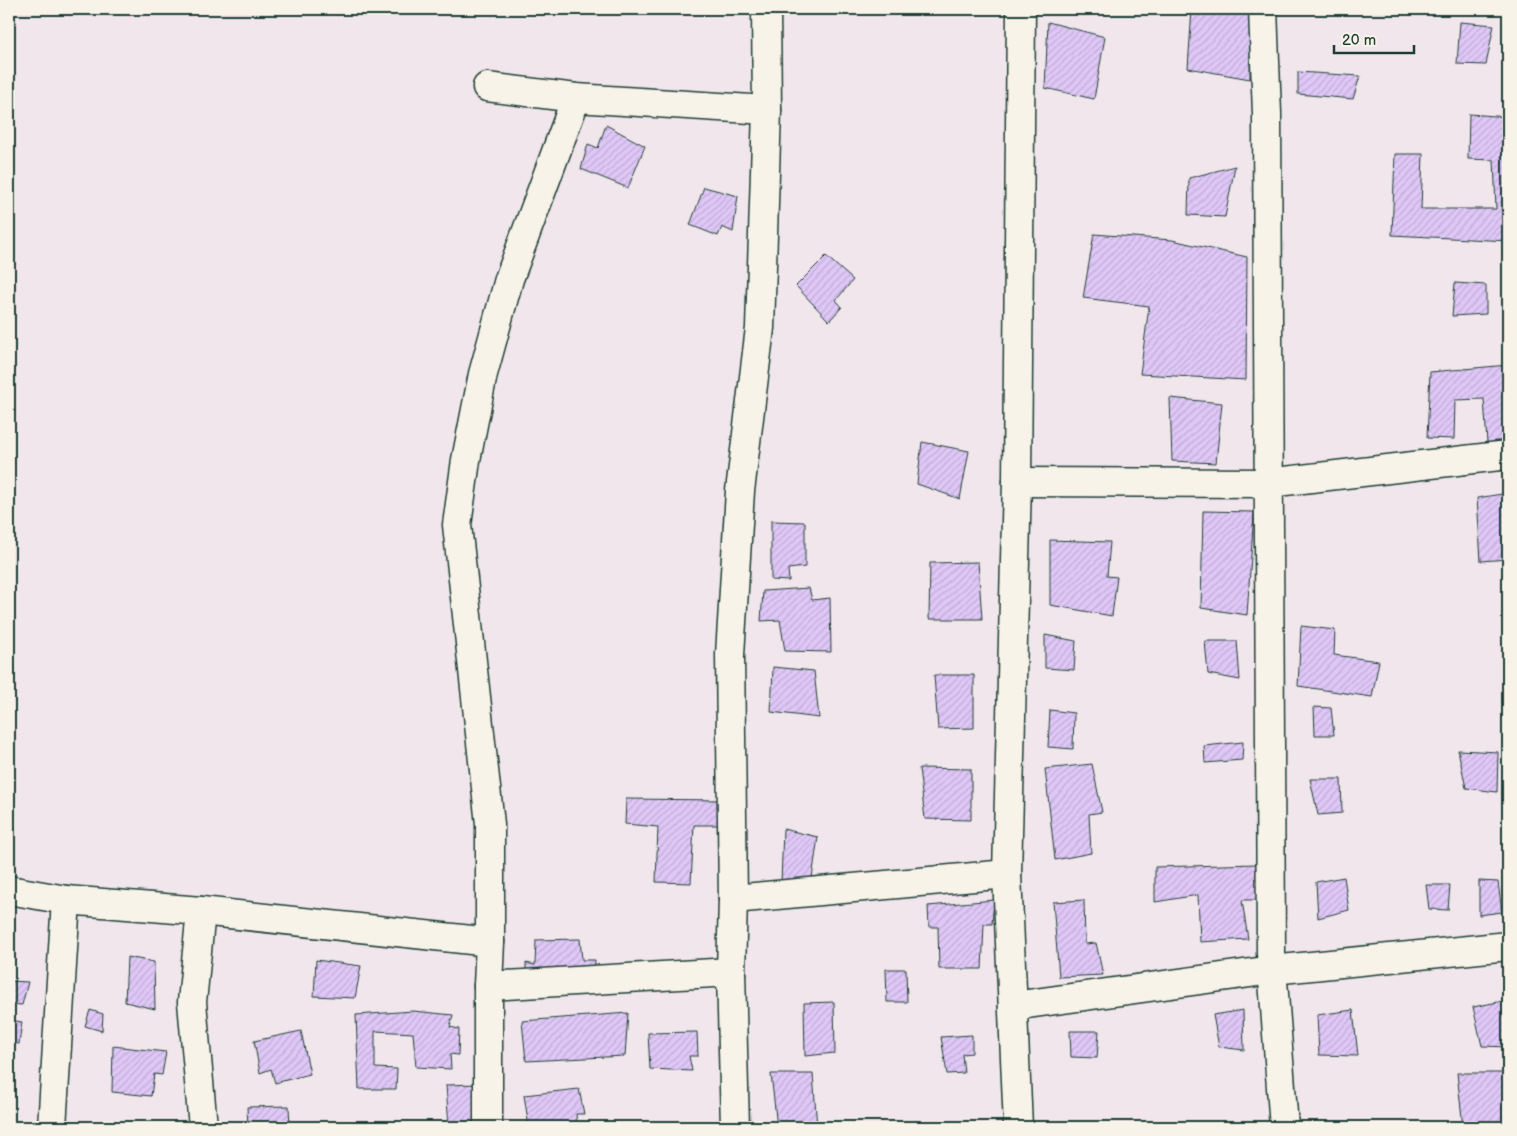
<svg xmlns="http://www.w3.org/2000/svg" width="1517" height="1136" viewBox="0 0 1517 1136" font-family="'Balsamiq Sans',sans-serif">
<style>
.building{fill:url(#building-hatch);stroke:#1f3d34}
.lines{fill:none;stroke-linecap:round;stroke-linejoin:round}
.minor-casing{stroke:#1f3d34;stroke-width:31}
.minor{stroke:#f7f3e8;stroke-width:28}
</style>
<defs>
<pattern id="building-hatch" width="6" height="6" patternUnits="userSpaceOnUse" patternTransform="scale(1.25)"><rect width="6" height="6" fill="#dfc7f7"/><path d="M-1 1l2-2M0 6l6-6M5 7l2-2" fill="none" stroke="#bfacd4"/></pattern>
</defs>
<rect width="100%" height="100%" fill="#f0e6ec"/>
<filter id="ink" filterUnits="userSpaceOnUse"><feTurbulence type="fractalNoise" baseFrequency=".02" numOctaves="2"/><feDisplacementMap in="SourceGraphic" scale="10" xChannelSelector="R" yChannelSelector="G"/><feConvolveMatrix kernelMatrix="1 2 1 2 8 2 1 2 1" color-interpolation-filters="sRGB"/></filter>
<g filter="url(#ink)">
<g class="building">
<polygon points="1192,9 1251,9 1250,79 1188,68"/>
<polygon points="1048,22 1105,37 1094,99 1045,88"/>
<polygon points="1460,22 1494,25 1486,65 1457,64"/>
<polygon points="1298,72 1360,76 1353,99 1298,94"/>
<polygon points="1469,114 1508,117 1508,241 1392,235 1395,154 1423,154 1421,209 1496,209 1494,160 1468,159"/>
<polygon points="606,125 645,146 628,188 581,169 588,144 598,148"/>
<polygon points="1235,166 1225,217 1188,215 1189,178"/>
<polygon points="704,187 738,196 733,232 722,227 718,236 690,225"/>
<polygon points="1094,234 1172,240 1247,257 1246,380 1140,374 1149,306 1083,298"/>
<polygon points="826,256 853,280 836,300 842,307 829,321 796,286"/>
<polygon points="1455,283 1486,285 1486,314 1452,316"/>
<polygon points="1508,365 1508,446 1487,443 1484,399 1455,400 1454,439 1427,438 1430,372"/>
<polygon points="1170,398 1222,403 1216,463 1172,461"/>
<polygon points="922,442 969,451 960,499 917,484"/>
<polygon points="1508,493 1508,559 1481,561 1477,498"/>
<polygon points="1203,511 1254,512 1247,615 1201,608"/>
<polygon points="771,521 805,522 805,567 788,569 789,581 771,580"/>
<polygon points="1050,540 1110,542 1107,576 1117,577 1112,616 1050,605"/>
<polygon points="978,562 982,619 929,619 930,563"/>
<polygon points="809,588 812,600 830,598 831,652 785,651 780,620 761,621 763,591"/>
<polygon points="1301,626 1335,630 1334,655 1379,661 1372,697 1298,686"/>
<polygon points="1045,635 1076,641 1074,670 1045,668"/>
<polygon points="1205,641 1237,641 1240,680 1208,674"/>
<polygon points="773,667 814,671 819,718 771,712"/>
<polygon points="934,675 974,675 974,728 938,729"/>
<polygon points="1314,707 1331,708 1334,735 1315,735"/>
<polygon points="1050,710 1074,713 1073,749 1048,747"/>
<polygon points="1243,742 1242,760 1205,763 1204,746"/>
<polygon points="1458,750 1498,752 1497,792 1466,788"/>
<polygon points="1092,764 1102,812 1089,814 1091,853 1055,860 1045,769"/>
<polygon points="919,768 971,769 971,820 925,819"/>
<polygon points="1310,779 1341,779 1342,813 1318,815"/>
<polygon points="626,799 724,800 722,825 694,825 691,883 656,882 658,827 625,824"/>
<polygon points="783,829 818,837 811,885 781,883"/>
<polygon points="1256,864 1259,900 1242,900 1248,939 1200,942 1198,895 1155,902 1155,867"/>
<polygon points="1344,877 1349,910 1318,918 1316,882"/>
<polygon points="1479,881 1498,882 1502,912 1479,915"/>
<polygon points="1426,885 1450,885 1448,910 1429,909"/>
<polygon points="994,900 992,924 984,924 982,969 939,969 938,927 929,927 928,906"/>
<polygon points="1084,900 1085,944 1096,943 1103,975 1059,977 1053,902"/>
<polygon points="580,939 582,960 595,960 594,975 526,979 526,963 535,965 536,940"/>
<polygon points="127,957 154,962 155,1009 125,1002"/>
<polygon points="316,960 361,966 355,998 314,996"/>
<polygon points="886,969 906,969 907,1002 887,1002"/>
<polygon points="9,981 28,982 22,1005 9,1004"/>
<polygon points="1508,1000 1508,1047 1482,1046 1473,1007"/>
<polygon points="834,1002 835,1053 805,1056 804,1003"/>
<polygon points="90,1010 103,1014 102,1031 85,1026"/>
<polygon points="1243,1010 1244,1050 1219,1047 1213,1015"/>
<polygon points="1353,1010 1358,1056 1319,1055 1317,1015"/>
<polygon points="413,1011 453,1015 450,1027 459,1029 458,1055 450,1054 451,1069 416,1067 413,1033 375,1031 375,1068 397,1069 396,1089 359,1089 356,1015"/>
<polygon points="628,1013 625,1056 526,1061 522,1021"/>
<polygon points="9,1020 22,1022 19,1044 9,1043"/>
<polygon points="301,1031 310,1074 275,1083 271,1069 260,1073 254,1041"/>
<polygon points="1070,1031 1099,1031 1097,1058 1071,1057"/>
<polygon points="697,1032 698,1056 689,1056 692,1071 650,1069 648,1033"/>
<polygon points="972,1035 972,1053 962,1054 964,1073 947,1074 941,1037"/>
<polygon points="113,1046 166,1052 162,1075 154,1074 151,1096 112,1092"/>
<polygon points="1457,1073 1508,1073 1508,1127 1463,1127"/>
<polygon points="771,1074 813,1074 817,1127 777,1127"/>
<polygon points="478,1084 479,1126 449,1127 446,1085"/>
<polygon points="579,1089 584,1114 576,1114 577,1127 529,1127 524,1095"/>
<polygon points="289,1106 290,1127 248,1127 247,1107"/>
<polygon points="1109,1125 1110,1127 1066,1127"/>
</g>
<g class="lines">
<g class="minor-casing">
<g id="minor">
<polyline points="1263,9 1267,114 1271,954 1284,1127"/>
<polyline points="487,87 576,98 767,110"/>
<polyline points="1017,482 1268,483 1508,455"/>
<polyline points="9,890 66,900 201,911"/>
<polyline points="733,899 1007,874"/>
<polyline points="488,986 731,972"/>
<polyline points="1013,1006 1272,970 1508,946"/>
<polyline points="52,1127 66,900"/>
<polyline points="203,1127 192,1002 201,911 490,942"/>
<polyline points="488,1127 488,986 490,942 490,824 457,525 466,460 483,374 509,279 576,98"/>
<polyline points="735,1127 731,972 733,899 730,655 740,491 760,328 767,110 766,9"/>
<polyline points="1018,1127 1007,874 1017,482 1021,9"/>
</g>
</g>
<use href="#minor" class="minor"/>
</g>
</g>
<rect width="1517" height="1136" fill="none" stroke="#f7f3e8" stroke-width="30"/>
<rect x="15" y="15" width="1487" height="1106" fill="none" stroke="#1f3d34" stroke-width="2" filter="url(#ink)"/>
<path d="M1334 45v8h80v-8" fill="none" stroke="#1f3d34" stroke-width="2.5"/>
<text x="1342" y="45" font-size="15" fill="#1f3d34" stroke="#f7f3e8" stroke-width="4" paint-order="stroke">20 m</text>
</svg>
